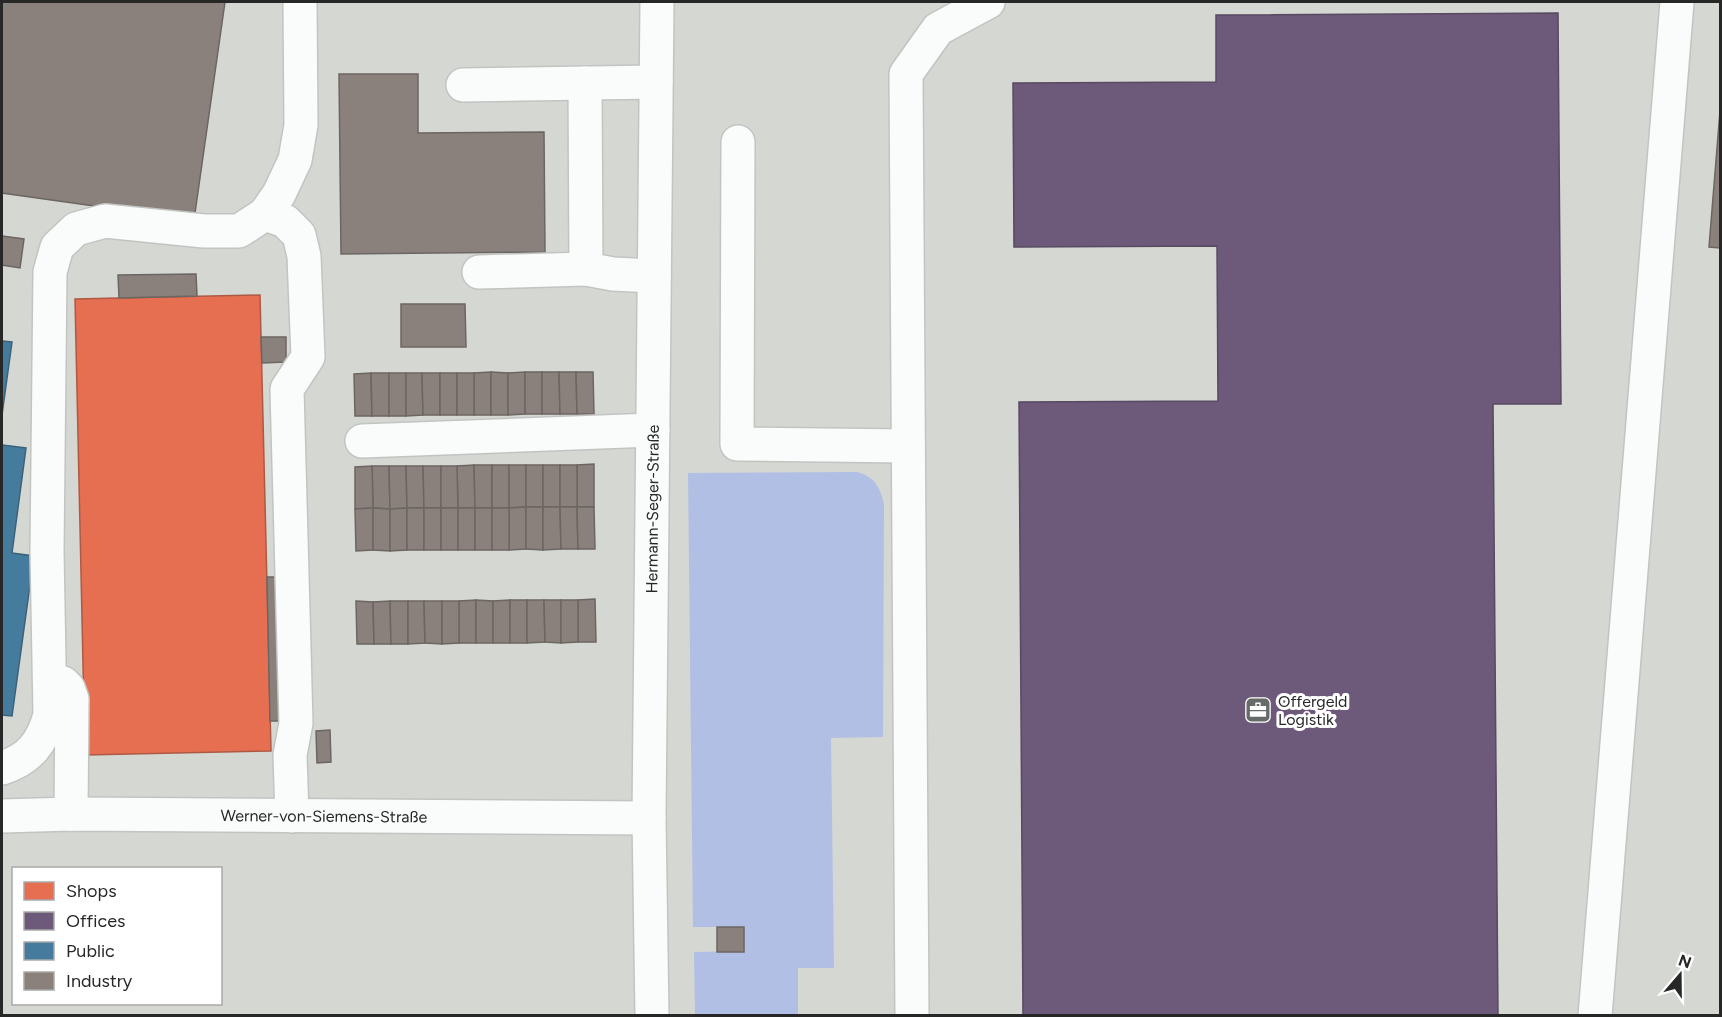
<svg xmlns="http://www.w3.org/2000/svg" width="1722" height="1017" viewBox="0 0 1722 1017" font-family="Figtree,sans-serif">
<style>
.industrial{fill:#d5d7d3;fill-rule:evenodd}
.green{fill:#b2bfe5}
.shops{fill:#e76f51;stroke:#ad5944;stroke-width:1.5}
.offices{fill:#6d597a;stroke:#584a61;stroke-width:1.5}
.public{fill:#457b9d;stroke:#3c627a;stroke-width:1.5}
.industry{fill:#8a817c;stroke:#6c6662;stroke-width:1.5}
.lines{fill:none;stroke-linecap:round;stroke-linejoin:round}
.minor-casing{stroke:#c2c4c2;stroke-width:36}
.minor{stroke:#fafbfb;stroke-width:33}
.labels{text-anchor:middle;stroke-width:6;stroke-linejoin:round;paint-order:stroke}
.street-label{font-size:16px;fill:#272727;stroke:#fff}
.poi-label{font-size:16px;fill:#272727;stroke:#fff;text-anchor:start}
</style>
<rect width="100%" height="100%" fill="#dce7e4"/>
<path class="industrial" d="M2,2H1720V1015L2,1016ZM14,868H220V1004H14Z"/>
<path class="green" d="M857,472C875,477 880,487 884,504L883,737L831,738L834,968H798V1015H695L694,952L744,951V927H693L688,473Z"/>
<polygon class="shops" points="260,295 271,751 85,755 75,299"/>
<polygon class="offices" points="1558,13 1561,404 1493,404 1498,1016 1023,1016 1019,402 1218,401 1217,246 1014,247 1013,83 1216,82 1216,15"/>
<g class="public">
<polygon points="2,341 12,342 2,415"/>
<polygon points="2,445 26,448 12,553 34,556 12,716 2,715"/>
</g>
<g class="industry">
<polygon points="2,2 225,2 194,220 2,193"/>
<polygon points="339,74 418,74 418,133 544,132 545,252 341,254"/>
<polygon points="1720,111 1720,248 1709,247"/>
<polygon points="2,236 24,239 20,268 2,265"/>
<polygon points="196,274 197,296 119,298 118,275"/>
<polygon points="401,304 465,304 466,347 401,347"/>
<polygon points="261,337 286,337 286,362 262,363"/>
<polygon points="491,372 491,415 474,415 474,373"/>
<polygon points="491,372 508,373 508,415 491,415"/>
<polygon points="525,372 525,414 508,415 508,373"/>
<rect x="525" y="372" width="17" height="42"/>
<polygon points="542,372 559,372 560,414 542,414"/>
<polygon points="559,372 576,372 577,414 560,414"/>
<polygon points="576,372 593,372 594,414 577,414"/>
<polygon points="371,373 372,416 355,416 354,374"/>
<polygon points="371,373 389,373 389,416 372,416"/>
<rect x="389" y="373" width="17" height="43"/>
<polygon points="406,373 422,373 423,415 406,416"/>
<polygon points="422,373 440,373 440,415 423,415"/>
<rect x="440" y="373" width="17" height="42"/>
<rect x="457" y="373" width="17" height="42"/>
<polygon points="594,464 594,507 577,507 577,465"/>
<polygon points="474,465 475,508 458,508 457,466"/>
<polygon points="474,465 492,465 492,508 475,508"/>
<rect x="492" y="465" width="17" height="43"/>
<polygon points="509,465 526,465 526,507 509,508"/>
<rect x="526" y="465" width="17" height="42"/>
<rect x="543" y="465" width="17" height="42"/>
<rect x="560" y="465" width="17" height="42"/>
<polygon points="372,466 389,466 390,509 373,508"/>
<polygon points="372,466 373,508 355,509 355,467"/>
<polygon points="389,466 406,466 407,508 390,509"/>
<polygon points="406,466 423,466 424,508 407,508"/>
<polygon points="423,466 441,466 441,508 424,508"/>
<polygon points="441,466 457,466 458,508 441,508"/>
<polygon points="526,507 526,549 509,550 509,508"/>
<polygon points="526,507 543,507 543,550 526,549"/>
<polygon points="543,507 560,507 561,549 543,550"/>
<polygon points="560,507 577,507 578,549 561,549"/>
<polygon points="577,507 594,507 595,549 578,549"/>
<polygon points="373,508 373,550 356,551 355,509"/>
<polygon points="373,508 390,509 390,551 373,550"/>
<polygon points="407,508 407,550 390,551 390,509"/>
<rect x="407" y="508" width="17" height="42"/>
<rect x="424" y="508" width="17" height="42"/>
<rect x="441" y="508" width="17" height="42"/>
<rect x="458" y="508" width="17" height="42"/>
<rect x="475" y="508" width="17" height="42"/>
<rect x="492" y="508" width="17" height="42"/>
<polygon points="267,577 285,577 288,721 270,721"/>
<polygon points="595,599 596,642 578,642 578,600"/>
<polygon points="476,600 476,643 459,643 459,601"/>
<polygon points="476,600 493,601 493,643 476,643"/>
<polygon points="510,600 510,643 493,643 493,601"/>
<rect x="510" y="600" width="17" height="43"/>
<polygon points="527,600 544,600 545,642 527,643"/>
<polygon points="544,600 561,600 561,643 545,642"/>
<polygon points="561,600 578,600 578,642 561,643"/>
<polygon points="356,601 373,602 374,644 357,644"/>
<polygon points="390,601 391,644 374,644 373,602"/>
<polygon points="390,601 408,601 408,644 391,644"/>
<polygon points="408,601 424,601 425,643 408,644"/>
<polygon points="424,601 442,601 442,644 425,643"/>
<polygon points="442,601 459,601 459,643 442,644"/>
<polygon points="330,730 331,762 317,763 316,731"/>
<rect x="717" y="927" width="27" height="25"/>
</g>
<g class="lines">
<g class="minor-casing">
<g id="minor">
<polyline points="463,85 656,82"/>
<polyline points="738,142 737,444 908,446"/>
<polyline points="265,214 285,221 299,235 304,256 308,357 287,389 296,723 290,755 292,816"/>
<polyline points="586,269 613,274 654,276"/>
<polyline points="479,272 586,269 585,83"/>
<polyline points="362,441 653,430"/>
<polyline points="63,683 68,688 72,699 71,814"/>
<path d="M2,768C30,759 42,743 50,715L47,551L50,272L57,247L76,229L105,221L204,231H239L265,214L279,194L295,160L301,125L300,2"/>
<path id="s1" d="M2,816L71,814L649,818"/>
<path id="s2" d="M652,1016L649,818L657,2"/>
<polyline points="912,1016 906,74 938,29 988,2"/>
<polyline points="1595,1016 1677,2"/>
</g>
</g>
<use href="#minor" class="minor"/>
</g>
<defs>
<g id="office-square" transform="scale(1.35)"><rect x="-9" y="-9" width="18" height="18" rx="4" fill="#666a69" stroke="#fff"/><path d="M-6-3h4V-5.5h4V-3h4V5H-6ZM-1-4.5V-3h2v-1.5ZM-6 0V1H6V0Z" fill="#fff"/></g>
</defs>
<g fill-rule="evenodd">
<use href="#office-square" x="1258" y="710"/>
</g>
<g class="labels">
<g class="street-label">
<text dy="6" stroke="none"><textPath href="#s2" startOffset="507">Hermann-Seger-Straße</textPath></text>
<text dy="6" stroke="none"><textPath href="#s1" startOffset="322">Werner-von-Siemens-Straße</textPath></text>
</g>
<g class="poi-label">
<text x="1278" y="707">Offergeld<tspan x="1278" dy="18">Logistik</tspan></text>
</g>
</g>
<rect width="1722" height="1017" fill="none" stroke="#272727" stroke-width="6"/>
<rect x="12" y="867" width="210" height="138" fill="#ffffff" stroke="#a9a9a9" stroke-width="1.5"/>
<rect x="24" y="882" width="30" height="18" fill="#e76f51" stroke="#a9a9a9" stroke-width="1.5"/>
<text x="66" y="897" font-size="18" fill="#272727">Shops</text>
<rect x="24" y="912" width="30" height="18" fill="#6d597a" stroke="#a9a9a9" stroke-width="1.5"/>
<text x="66" y="927" font-size="18" fill="#272727">Offices</text>
<rect x="24" y="942" width="30" height="18" fill="#457b9d" stroke="#a9a9a9" stroke-width="1.5"/>
<text x="66" y="957" font-size="18" fill="#272727">Public</text>
<rect x="24" y="972" width="30" height="18" fill="#8a817c" stroke="#a9a9a9" stroke-width="1.5"/>
<text x="66" y="987" font-size="18" fill="#272727">Industry</text>
<g transform="translate(1680 975) rotate(20)" stroke="#ffffff" stroke-width="4.5" paint-order="stroke">
<path d="M0-4.5L10 22L0 15L-10 22Z" fill="#272727"/>
<text y="-9" font-size="16" font-weight="bold" text-anchor="middle" fill="#272727">N</text>
</g>
</svg>
